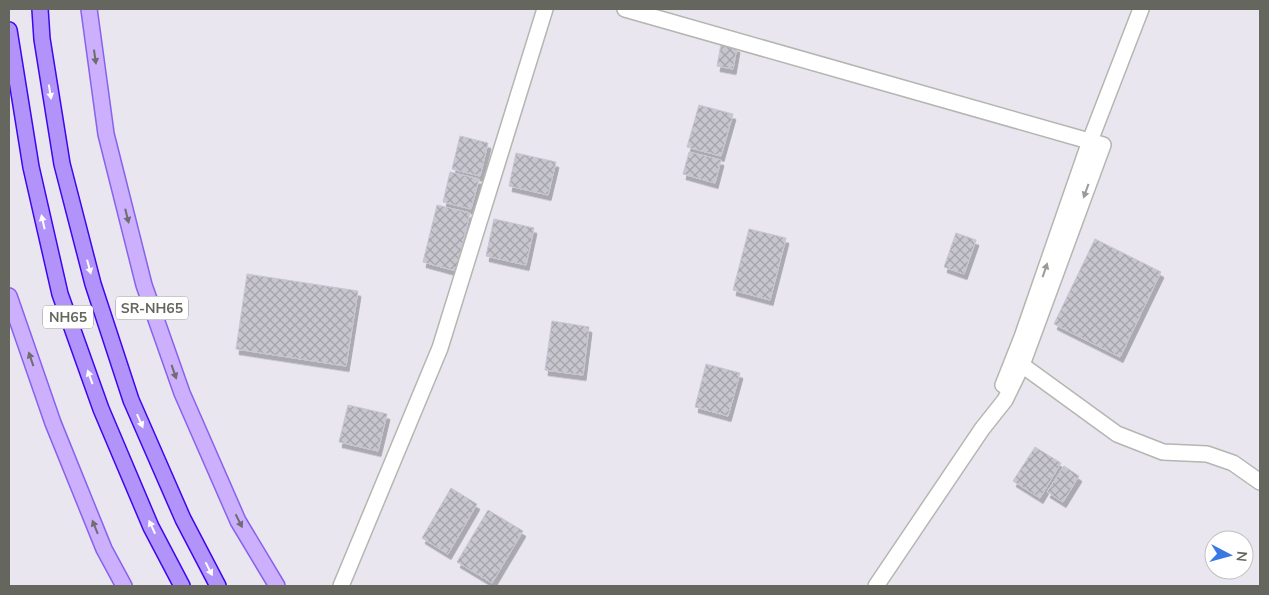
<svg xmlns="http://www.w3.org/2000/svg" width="1269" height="595" viewBox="0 0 1269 595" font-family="'Nunito Sans',sans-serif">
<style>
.building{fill:url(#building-cross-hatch);stroke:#c8c5d4;filter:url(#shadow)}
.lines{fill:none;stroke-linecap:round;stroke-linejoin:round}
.street-casing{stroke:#b4b6af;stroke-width:18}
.primary-casing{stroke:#8762ed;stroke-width:18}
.highway-casing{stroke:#3d07ef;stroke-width:18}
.street{stroke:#fff;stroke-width:15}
.primary{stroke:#ccaffd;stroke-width:15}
.highway{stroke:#b193fa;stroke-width:15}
.oneway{fill:#6f6d6e}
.oneway2{fill:#fff}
.oneway3{fill:#9b9c96}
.labels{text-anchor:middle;stroke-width:4.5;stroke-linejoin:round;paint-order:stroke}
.shield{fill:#fff;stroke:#93948e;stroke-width:1}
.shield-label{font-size:14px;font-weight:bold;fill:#65665e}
</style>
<defs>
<pattern id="building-cross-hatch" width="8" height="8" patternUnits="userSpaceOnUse" patternTransform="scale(1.25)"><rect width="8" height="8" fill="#c7c5cd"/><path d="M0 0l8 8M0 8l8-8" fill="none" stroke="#a5a4aa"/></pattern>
<filter id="shadow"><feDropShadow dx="3" dy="5.5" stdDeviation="0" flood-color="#0004"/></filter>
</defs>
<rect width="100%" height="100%" fill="#e9e6f0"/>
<g class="building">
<polygon points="721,44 737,47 733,69 717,66"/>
<polygon points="699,105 733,114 721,156 687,147"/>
<polygon points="460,136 488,143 480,176 452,169"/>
<polygon points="689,152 721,160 715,183 683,174"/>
<polygon points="516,153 556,162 548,195 509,186"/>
<polygon points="450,172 479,179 471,209 443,202"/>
<polygon points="437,205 470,213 456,271 423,262"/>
<polygon points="494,219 534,228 526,265 486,256"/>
<polygon points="749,229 786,238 770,300 733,290"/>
<polygon points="956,233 976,240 964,274 944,267"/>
<polygon points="1095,239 1161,272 1120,357 1054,324"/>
<polygon points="247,274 358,291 346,366 236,349"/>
<polygon points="552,321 589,327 583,375 545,370"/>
<polygon points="706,364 740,373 728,416 695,407"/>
<polygon points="348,405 387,414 378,451 339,442"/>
<polygon points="1035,447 1061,463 1040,498 1013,481"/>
<polygon points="1064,466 1079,476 1063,502 1047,492"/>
<polygon points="451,488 477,504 448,554 422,538"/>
<polygon points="488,510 523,531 492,583 457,562"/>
</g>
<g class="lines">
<g class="street-casing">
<g id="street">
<polyline points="625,9 1103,145 1022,365 1005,400 982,429 876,586"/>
<polyline points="1022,365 1117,434 1163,452 1207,454 1233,463 1260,482"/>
<polyline points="1003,385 1022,337 1090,141 1141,9"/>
<polyline points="341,586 440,348 545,9"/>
</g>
</g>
<g class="primary-casing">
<g id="primary">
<polyline points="89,9 106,134 144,285 182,393 238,521 277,586"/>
<polyline points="9,296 53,423 104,549 124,586"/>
</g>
</g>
<g class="highway-casing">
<g id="highway">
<polyline points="40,9 42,39 62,164 93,284 131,400 183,519 218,586"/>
<polyline points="9,30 31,167 60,294 101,409 151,527 182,586"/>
</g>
</g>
<use href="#street" class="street"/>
<use href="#primary" class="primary"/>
<use href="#highway" class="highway"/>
</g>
<defs><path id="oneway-solid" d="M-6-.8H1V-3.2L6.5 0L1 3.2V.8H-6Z" transform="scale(1.25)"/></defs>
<g class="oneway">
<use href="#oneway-solid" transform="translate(95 57) rotate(82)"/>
<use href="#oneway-solid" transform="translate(127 216) rotate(76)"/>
<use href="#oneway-solid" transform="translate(31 359) rotate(-109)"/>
<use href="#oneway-solid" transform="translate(174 372) rotate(71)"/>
<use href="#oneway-solid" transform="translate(239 521) rotate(63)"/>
<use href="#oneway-solid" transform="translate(95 527) rotate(-112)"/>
</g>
<g class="oneway2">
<use href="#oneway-solid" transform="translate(50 92) rotate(81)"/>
<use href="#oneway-solid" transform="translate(43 222) rotate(-103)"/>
<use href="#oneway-solid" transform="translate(89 267) rotate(75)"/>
<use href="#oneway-solid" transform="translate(90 377) rotate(-110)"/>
<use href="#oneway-solid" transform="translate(140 421) rotate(66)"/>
<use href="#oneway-solid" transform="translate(152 527) rotate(-115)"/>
<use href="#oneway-solid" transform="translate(209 569) rotate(63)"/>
</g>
<g class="oneway3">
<use href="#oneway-solid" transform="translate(1086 191) rotate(110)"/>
<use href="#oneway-solid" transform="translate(1045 270) rotate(-71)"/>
</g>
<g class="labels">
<g class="shield">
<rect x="116" y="296.5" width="72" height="23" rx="4"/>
<rect x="43" y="305.5" width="50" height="23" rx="4"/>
</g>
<g class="shield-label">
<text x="152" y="313">SR-NH65</text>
<text x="68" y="322">NH65</text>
</g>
</g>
<rect width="1269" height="595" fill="none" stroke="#65665e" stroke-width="20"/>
<g transform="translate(1229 555) rotate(96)"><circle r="24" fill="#ffffff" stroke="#c1c2bf"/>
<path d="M0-4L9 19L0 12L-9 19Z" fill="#3879e4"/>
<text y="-8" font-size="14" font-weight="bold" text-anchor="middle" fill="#65665e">N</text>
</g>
</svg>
